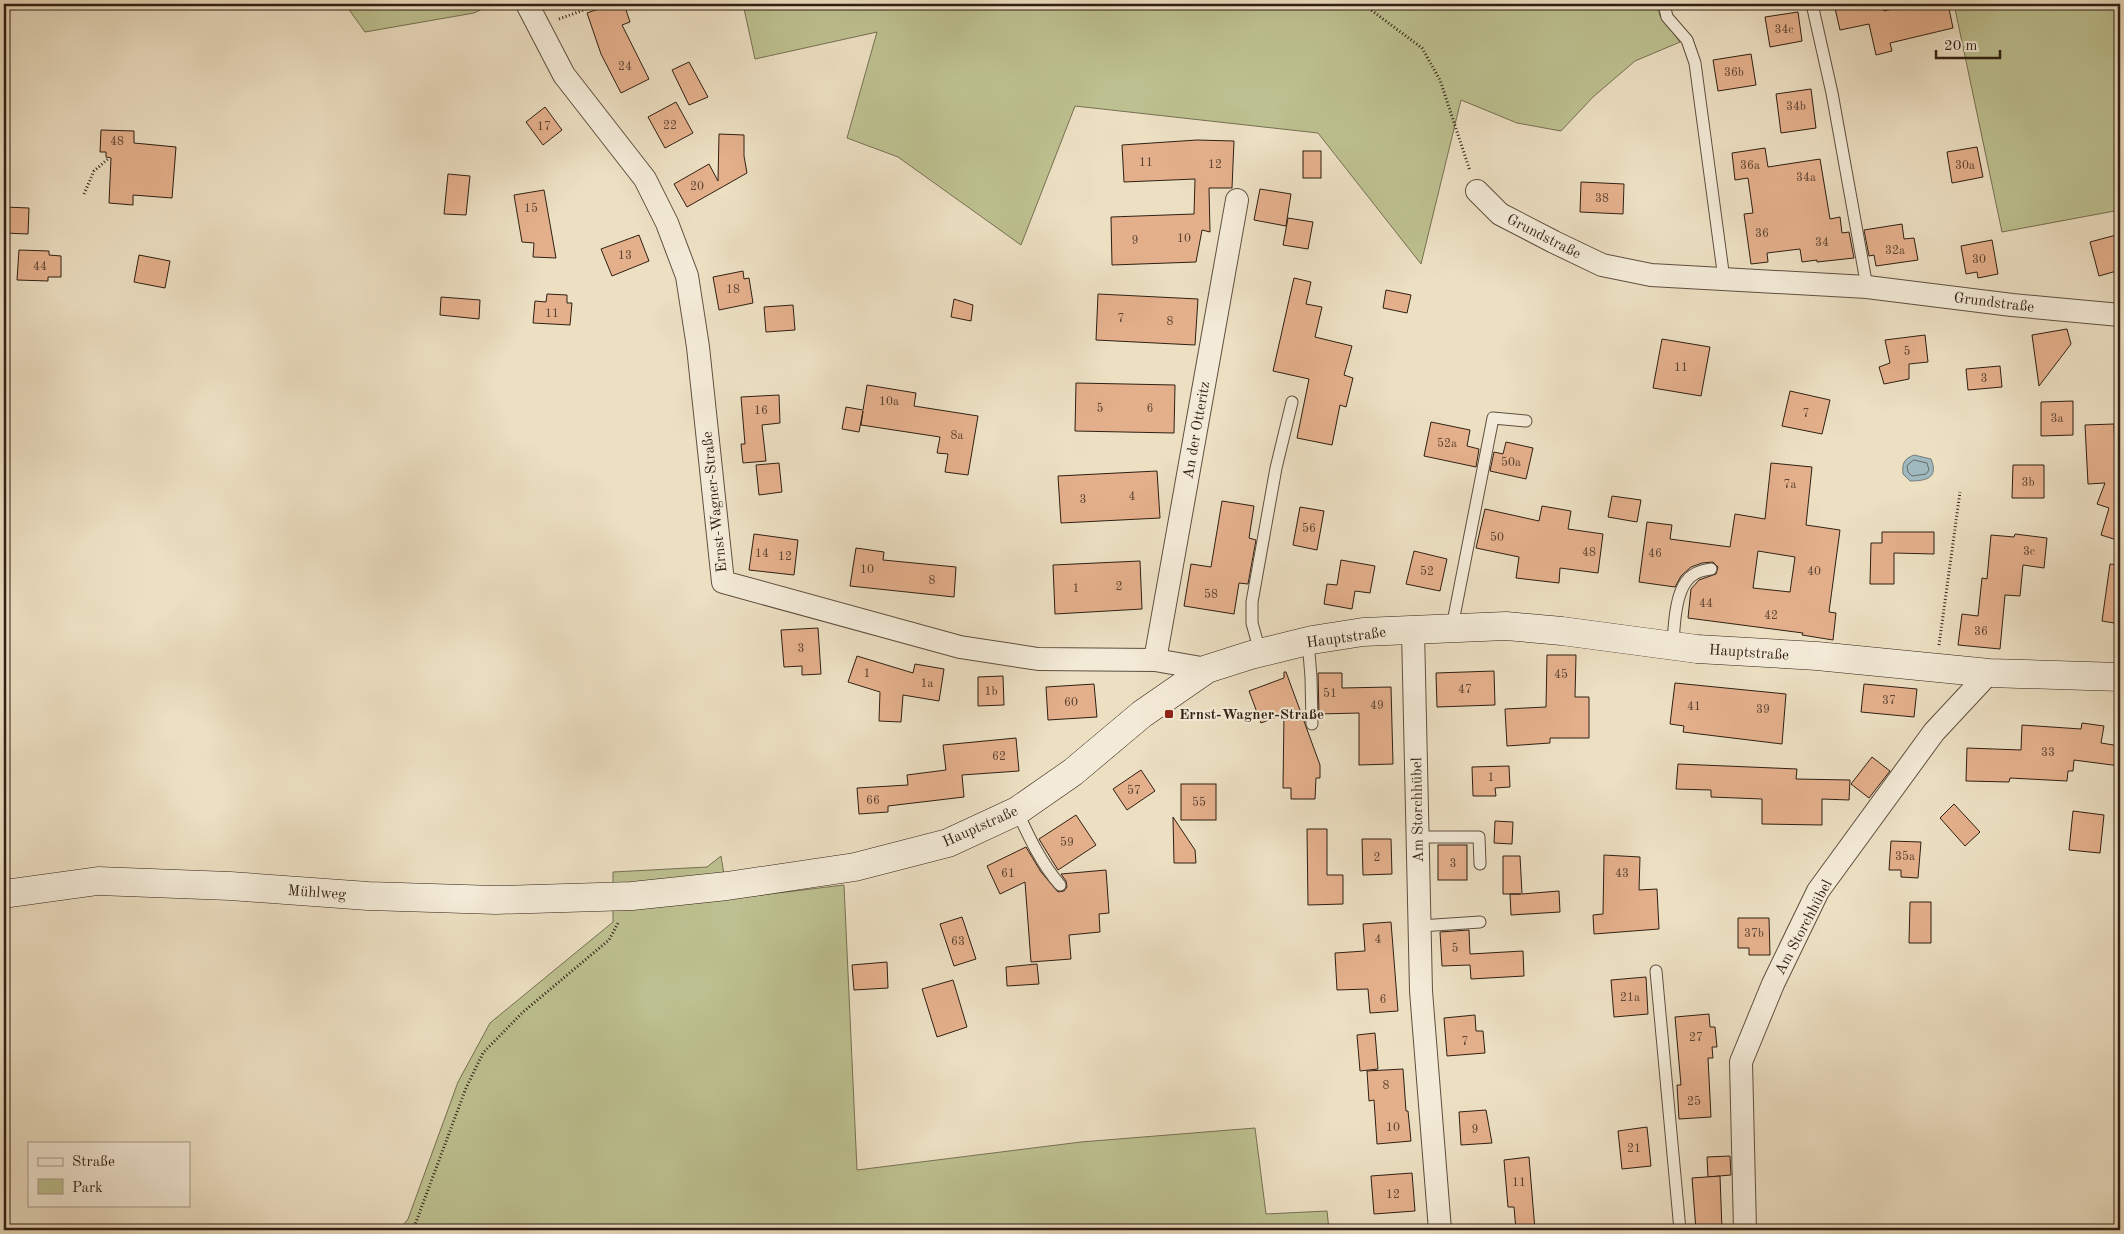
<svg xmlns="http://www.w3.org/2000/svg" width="2124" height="1234" viewBox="0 0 2124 1234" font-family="'Old Standard TT',serif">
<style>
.green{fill:#bdc090;stroke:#767052}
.water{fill:#9fb9be;stroke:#737b7a}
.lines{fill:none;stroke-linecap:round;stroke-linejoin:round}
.shore{stroke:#686c68;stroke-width:1}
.building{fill:#e4b08c;stroke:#301f13;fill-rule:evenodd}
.lane-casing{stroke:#5f4f3f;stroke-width:13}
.street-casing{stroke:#5f4f3f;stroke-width:24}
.secondary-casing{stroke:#301f13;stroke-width:29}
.path{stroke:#301f13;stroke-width:3;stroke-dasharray:1 2.5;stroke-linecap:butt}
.lane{stroke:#f3ead7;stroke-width:11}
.street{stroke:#f3ead7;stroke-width:22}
.secondary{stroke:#f3ead7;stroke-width:28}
.poi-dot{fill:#8f2418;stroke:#f3ead7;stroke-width:2}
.labels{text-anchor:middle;stroke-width:4;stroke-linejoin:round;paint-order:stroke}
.number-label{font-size:12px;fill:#5d4331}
.street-label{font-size:15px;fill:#301f13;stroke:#f3ead7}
.poi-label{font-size:15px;font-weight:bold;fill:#301f13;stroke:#f3ead7;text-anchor:start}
</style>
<rect width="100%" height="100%" fill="#ecdfc2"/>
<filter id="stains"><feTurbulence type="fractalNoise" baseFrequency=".004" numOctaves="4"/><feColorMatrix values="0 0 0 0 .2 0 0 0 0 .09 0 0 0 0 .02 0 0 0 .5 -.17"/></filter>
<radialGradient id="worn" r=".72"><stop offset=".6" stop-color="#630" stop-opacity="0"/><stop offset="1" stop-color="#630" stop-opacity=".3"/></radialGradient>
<g class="green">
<polygon points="345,4 493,4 474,13 365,32"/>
<polygon points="743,4 1657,4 1660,16 1680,42 1635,61 1593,97 1561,131 1517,123 1461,100 1421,264 1318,133 1075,106 1021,245 898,157 847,138 877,32 755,59"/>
<polygon points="1954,4 2120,4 2120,210 2002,232"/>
<polygon points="721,856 728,899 844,885 857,1170 1081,1142 1255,1128 1266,1214 1327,1211 1329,1230 399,1230 408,1219 458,1082 490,1023 613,922 613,872 707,867"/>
</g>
<path class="water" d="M1914,455L1931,459C1939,478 1926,481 1910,481L1903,474C1902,463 1904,459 1914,455Z"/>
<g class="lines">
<polygon class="shore" points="1914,460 1927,463 1929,470 1926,474 1912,476 1908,472 1907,466"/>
</g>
<g class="building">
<polygon points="612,4 624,4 630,22 622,25 649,79 621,93 601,54 587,13"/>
<polygon points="1834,4 1882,4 1884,11 1914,4 1948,4 1953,28 1890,43 1892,51 1876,55 1869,24 1840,30"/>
<polygon points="1798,12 1802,41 1770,47 1765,17"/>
<polygon points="1751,54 1756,85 1718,91 1713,60"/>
<polygon points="689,62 708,97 689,105 672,70"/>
<polygon points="1811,89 1816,128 1781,133 1776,94"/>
<polygon points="676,102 693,133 665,148 648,117"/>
<polygon points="545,107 562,130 543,145 526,122"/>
<polygon points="101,130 134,131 134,143 176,147 172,198 133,195 133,205 109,203 111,158 106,157 106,152 100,152"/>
<polygon points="719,134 744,135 744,156 747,173 687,207 674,184 709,164 718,181"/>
<polygon points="1197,140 1234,141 1232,188 1209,188 1210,232 1202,230 1196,262 1112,265 1111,217 1194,214 1195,179 1124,182 1122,145"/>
<polygon points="1977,147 1983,177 1952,183 1947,152"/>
<polygon points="1765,148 1768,167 1820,159 1830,219 1840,217 1842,233 1849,232 1854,258 1817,262 1817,260 1802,262 1800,249 1767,253 1768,262 1751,264 1744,214 1753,213 1748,178 1735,180 1732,153"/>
<rect x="1303" y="151" width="18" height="27"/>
<polygon points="448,174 470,176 466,215 444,214"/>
<polygon points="1581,182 1624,184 1623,214 1580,212"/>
<polygon points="1260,189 1291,194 1286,226 1254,220"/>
<polygon points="544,190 556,258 533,257 534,243 522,242 514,195"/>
<polygon points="4,207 29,208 28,234 4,233"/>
<polygon points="1288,218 1313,222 1308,249 1283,245"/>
<polygon points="1902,224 1904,239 1914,238 1918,260 1876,266 1874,255 1869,256 1864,230"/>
<polygon points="2120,234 2120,270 2099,276 2090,242"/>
<polygon points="639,235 649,261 612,276 601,249"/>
<polygon points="1992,240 1998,274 1978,278 1977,272 1966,274 1961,246"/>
<polygon points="19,250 49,251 49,255 61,256 61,277 48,277 48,281 17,280"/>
<polygon points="139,255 170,261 165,288 134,282"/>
<polygon points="743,271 744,279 749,278 753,303 719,310 713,277"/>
<polygon points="1294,278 1311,282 1306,304 1322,307 1315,337 1352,346 1344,375 1353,378 1346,407 1340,405 1332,445 1297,438 1309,379 1273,371"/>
<polygon points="1386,290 1411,295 1407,313 1383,308"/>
<polygon points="547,294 567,295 567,303 572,303 570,325 533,323 535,301 546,302"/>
<polygon points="1098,294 1198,299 1195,345 1096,340"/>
<polygon points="441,297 480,300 479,319 440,315"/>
<polygon points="954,299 973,305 971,321 951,317"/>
<polygon points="793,305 795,330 766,332 764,307"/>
<polygon points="2067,329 2071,344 2039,386 2032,335"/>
<polygon points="1925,335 1928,362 1909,364 1909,379 1884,384 1879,367 1890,363 1885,340"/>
<polygon points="1662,339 1710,347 1701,396 1653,388"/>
<polygon points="2000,366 2002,387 1968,390 1966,369"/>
<polygon points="1076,383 1175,385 1174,433 1075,431"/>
<polygon points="867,385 916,393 914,406 978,416 968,475 945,472 948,454 937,453 940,437 861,425 863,411 859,432 842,429 846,407 863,410"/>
<polygon points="1790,391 1830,400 1822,434 1782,426"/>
<polygon points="779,395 780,423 762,425 766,461 743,463 741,444 745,444 741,397"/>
<polygon points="2073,401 2073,435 2041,436 2041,402"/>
<polygon points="1431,422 1470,430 1467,446 1479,449 1476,467 1424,456"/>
<polygon points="2114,424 2116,486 2120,486 2120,541 2101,535 2109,508 2097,504 2105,483 2088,484 2085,425"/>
<polygon points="1506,442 1533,448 1526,479 1490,471 1494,452 1503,454"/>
<polygon points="779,463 782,492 759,495 756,465"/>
<path d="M1771,463L1812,467L1806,525L1840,530L1829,612L1836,613L1833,640L1802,635L1803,633L1688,618L1691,589L1699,580L1716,574L1718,567L1713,562L1702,563L1691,567L1681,576L1675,587L1639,582L1647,522L1672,525L1670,539L1730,547L1735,514L1765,519ZM1758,551L1795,557L1790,592L1753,588Z"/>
<polygon points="2013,465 2044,465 2044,498 2012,498"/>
<polygon points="1157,471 1160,518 1061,523 1058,476"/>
<polygon points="1612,496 1641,500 1637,522 1608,517"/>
<polygon points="1222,501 1254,506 1249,538 1256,540 1248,584 1239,583 1234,614 1184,606 1191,564 1211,567"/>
<polygon points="1542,506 1571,511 1568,529 1603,534 1598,573 1560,568 1559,583 1516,578 1519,557 1476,548 1485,509 1539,521"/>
<polygon points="1300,507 1324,511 1317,550 1293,545"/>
<polygon points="1882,532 1934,532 1934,554 1894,553 1894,584 1870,584 1871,543 1882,543"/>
<polygon points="754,534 798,540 794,575 749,570"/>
<polygon points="2015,534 2047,538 2044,568 2023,565 2020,596 2005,595 2000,649 1958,645 1962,614 1978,616 1982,578 1987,579 1991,535 2014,537"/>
<polygon points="856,548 884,552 883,560 956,567 954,597 850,586"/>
<polygon points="1414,551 1447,559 1440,591 1406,584"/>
<polygon points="1341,560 1375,566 1370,593 1355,591 1352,609 1324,604 1327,584 1337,585"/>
<polygon points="1140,561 1142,609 1055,614 1053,565"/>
<polygon points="2110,564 2120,565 2120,624 2102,621"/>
<polygon points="818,628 821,674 802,675 802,666 784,667 781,630"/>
<polygon points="1547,655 1576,655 1575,697 1589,697 1589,738 1550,738 1550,743 1507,746 1505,709 1546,707"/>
<polygon points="857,656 913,673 915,664 944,669 939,701 903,695 901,722 879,721 880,692 848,682"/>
<polygon points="1494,671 1495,705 1437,707 1436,673"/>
<polygon points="1284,672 1286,672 1320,765 1320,778 1316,778 1315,799 1291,799 1291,788 1283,788 1284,714 1261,723 1249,691 1284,678"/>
<polygon points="1318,673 1342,673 1342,688 1391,687 1393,764 1359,765 1359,713 1319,714"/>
<polygon points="1003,676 1004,705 978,706 978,677"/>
<polygon points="1675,683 1786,694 1782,744 1683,732 1684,726 1670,724"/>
<polygon points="1094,684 1097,717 1048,720 1046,687"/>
<polygon points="1864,684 1917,689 1914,717 1861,712"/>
<polygon points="2082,723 2104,726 2101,743 2120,746 2120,766 2074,760 2073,771 2068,771 2067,781 2010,778 2009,782 1966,781 1967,748 2021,750 2022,725 2081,729"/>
<polygon points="1016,738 1019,771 962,775 964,797 888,806 888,812 859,814 857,788 908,785 907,775 946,770 943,745"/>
<polygon points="1872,757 1890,771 1869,798 1851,784"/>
<polygon points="1678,764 1797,769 1796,779 1850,780 1849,800 1822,799 1822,825 1762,824 1762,799 1711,797 1711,790 1676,789"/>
<polygon points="1509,766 1510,787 1495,788 1496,796 1473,796 1472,767"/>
<polygon points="1141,770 1155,791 1127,810 1113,789"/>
<rect x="1181" y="784" width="35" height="36"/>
<polygon points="1954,804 1980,832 1965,846 1940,818"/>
<polygon points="2073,811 2104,815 2100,853 2069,850"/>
<polygon points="1076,815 1096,845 1058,870 1039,839"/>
<polygon points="1173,817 1195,850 1196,863 1174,863"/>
<polygon points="1495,821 1513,822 1512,844 1494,843"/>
<polygon points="1307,829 1327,829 1327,875 1343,875 1343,904 1308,905"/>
<polygon points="1362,839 1391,839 1392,874 1363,875"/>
<polygon points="1891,841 1921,842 1918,878 1901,877 1901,870 1889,870"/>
<rect x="1438" y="845" width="29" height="35"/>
<polygon points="1026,847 1041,872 1058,892 1064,891 1067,887 1066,881 1061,874 1106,870 1109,913 1099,914 1100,932 1069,935 1071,959 1031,962 1025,882 1000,894 987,866"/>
<polygon points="1604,855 1640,857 1639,890 1657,889 1659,929 1594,934 1593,915 1603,914"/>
<polygon points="1503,856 1520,856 1522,894 1559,891 1560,912 1511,915 1510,894 1521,894 1503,894"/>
<polygon points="1910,902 1931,902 1931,943 1909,943"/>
<polygon points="962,917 976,959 954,966 940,924"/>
<polygon points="1738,918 1769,918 1770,955 1749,955 1749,948 1738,948"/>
<polygon points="1391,922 1398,1011 1370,1013 1368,989 1337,990 1335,953 1365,951 1363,924"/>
<polygon points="1469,930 1470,954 1523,951 1524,976 1471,979 1470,965 1442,966 1440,932"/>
<polygon points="887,962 888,988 854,990 852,965"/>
<polygon points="1037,964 1039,984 1007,986 1006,967"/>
<polygon points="1646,977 1648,1014 1614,1017 1611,980"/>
<polygon points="953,980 967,1027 937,1037 922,989"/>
<polygon points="1709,1014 1710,1027 1715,1027 1717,1047 1712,1047 1713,1058 1708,1058 1711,1117 1679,1119 1677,1085 1681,1085 1675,1017"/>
<polygon points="1475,1015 1476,1031 1483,1031 1485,1053 1447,1056 1444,1018"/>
<polygon points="1375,1033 1378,1069 1360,1071 1357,1035"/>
<polygon points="1403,1069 1406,1111 1408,1111 1411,1141 1377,1144 1374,1100 1369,1101 1367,1071"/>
<polygon points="1486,1110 1492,1143 1461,1145 1459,1112"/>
<polygon points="1647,1127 1651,1166 1622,1169 1618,1131"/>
<polygon points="1730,1156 1731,1175 1708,1177 1707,1157"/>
<polygon points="1529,1157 1535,1230 1516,1230 1514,1207 1508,1207 1504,1160"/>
<polygon points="1412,1173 1415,1211 1374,1214 1371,1176"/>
<polygon points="1720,1176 1722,1230 1696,1230 1692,1178"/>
</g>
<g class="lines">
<g class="lane-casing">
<g id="lane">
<polyline points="1664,4 1667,17 1687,40 1695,63 1724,279"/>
<polyline points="1812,4 1832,93 1867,287"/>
<polyline points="1452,627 1493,418 1526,421"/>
<polyline points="1308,641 1311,677 1312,724"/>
<path d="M1673,645C1674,626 1675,586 1693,575C1698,571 1705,570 1711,569"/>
<polyline points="1260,652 1252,623 1252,602 1276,468 1292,402"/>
<path d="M1017,811C1029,837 1041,863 1060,885"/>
<polyline points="1418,837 1479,837 1480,864"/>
<polyline points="1420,926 1480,922"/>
<polyline points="1656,971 1680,1230"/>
</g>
</g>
<g class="street-casing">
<g id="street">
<polyline points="527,4 564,75 645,179 667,223 687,276 698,347 723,582 960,647 1038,659 1155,660 1207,669"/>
<polyline points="1477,191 1500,214 1554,242 1602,265 1651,275 1867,287 2012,305 2120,315"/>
<polyline points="1413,630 1421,991 1440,1230"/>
<polyline points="1155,660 1237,200"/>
<polyline points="1745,1230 1741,1062 1773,984 1818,891 1934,732 1989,673"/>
</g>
</g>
<g class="secondary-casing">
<polyline id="secondary" points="4,894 98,881 230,886 368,896 496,900 632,896 727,886 855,867 948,843 1017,811 1073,772 1142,714 1207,669 1251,655 1312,640 1363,632 1506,626 1562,631 1697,649 1817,656 1989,673 2120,677"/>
</g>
<g class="path">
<polyline points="1363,4 1422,48 1440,80 1470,171"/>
<polyline points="559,19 600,4"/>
<polyline points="84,194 94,171 109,158"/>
<polyline points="1939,645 1960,492"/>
<polyline points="413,1230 466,1088 483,1053 523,1012 609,940 619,921"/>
</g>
<use href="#lane" class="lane"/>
<use href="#street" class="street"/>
<use href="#secondary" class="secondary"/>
</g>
<rect class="poi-dot" x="1164" y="709" width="10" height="10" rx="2.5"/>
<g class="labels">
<g class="number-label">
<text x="1784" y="33">34c</text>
<text x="625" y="70">24</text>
<text x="1734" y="76">36b</text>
<text x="1796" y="110">34b</text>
<text x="670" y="129">22</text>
<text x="544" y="130">17</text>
<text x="117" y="145">48</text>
<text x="1146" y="166">11</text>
<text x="1215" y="168">12</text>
<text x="1750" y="169">36a</text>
<text x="1965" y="169">30a</text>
<text x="1806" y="181">34a</text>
<text x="697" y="190">20</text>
<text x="1602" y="202">38</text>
<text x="531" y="212">15</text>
<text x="1762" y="237">36</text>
<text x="1184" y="242">10</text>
<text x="1135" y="244">9</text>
<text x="1822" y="246">34</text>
<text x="1895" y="254">32a</text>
<text x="625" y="259">13</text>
<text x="1979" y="263">30</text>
<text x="40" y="270">44</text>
<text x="733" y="293">18</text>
<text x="552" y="317">11</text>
<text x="1121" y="322">7</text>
<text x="1170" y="325">8</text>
<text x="1907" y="355">5</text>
<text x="1681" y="371">11</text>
<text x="1984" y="382">3</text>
<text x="889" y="405">10a</text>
<text x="1100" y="412">5</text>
<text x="1150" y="412">6</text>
<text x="761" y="414">16</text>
<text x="1806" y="417">7</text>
<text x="2057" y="422">3a</text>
<text x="957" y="439">8a</text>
<text x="1447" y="447">52a</text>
<text x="1511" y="466">50a</text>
<text x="2028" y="486">3b</text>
<text x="1790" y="488">7a</text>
<text x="1132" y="500">4</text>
<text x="1083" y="503">3</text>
<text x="1309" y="532">56</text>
<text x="1497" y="541">50</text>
<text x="2029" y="555">3c</text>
<text x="1589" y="556">48</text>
<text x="762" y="557">14</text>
<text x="1655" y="557">46</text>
<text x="785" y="560">12</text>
<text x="867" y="573">10</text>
<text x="1427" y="575">52</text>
<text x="1814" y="575">40</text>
<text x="932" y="584">8</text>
<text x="1119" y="590">2</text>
<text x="1076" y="592">1</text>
<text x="1211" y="598">58</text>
<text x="1706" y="607">44</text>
<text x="1771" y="619">42</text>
<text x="1981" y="635">36</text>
<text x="801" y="652">3</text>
<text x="867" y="677">1</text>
<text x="1561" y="678">45</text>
<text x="927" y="687">1a</text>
<text x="1465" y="693">47</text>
<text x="991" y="695">1b</text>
<text x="1330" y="697">51</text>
<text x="1889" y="704">37</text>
<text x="1071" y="706">60</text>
<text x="1377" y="709">49</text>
<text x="1694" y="710">41</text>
<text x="1763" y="713">39</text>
<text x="2048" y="756">33</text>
<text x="999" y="760">62</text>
<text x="1491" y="781">1</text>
<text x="1134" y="794">57</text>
<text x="873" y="804">66</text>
<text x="1199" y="806">55</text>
<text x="1067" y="846">59</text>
<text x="1905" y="860">35a</text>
<text x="1377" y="861">2</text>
<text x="1453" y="867">3</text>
<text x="1008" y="877">61</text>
<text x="1622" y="877">43</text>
<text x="1754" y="937">37b</text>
<text x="1378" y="943">4</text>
<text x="958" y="945">63</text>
<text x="1455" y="952">5</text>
<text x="1630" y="1001">21a</text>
<text x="1383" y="1003">6</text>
<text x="1696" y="1041">27</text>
<text x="1465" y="1045">7</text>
<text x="1386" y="1089">8</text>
<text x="1694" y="1105">25</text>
<text x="1393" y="1131">10</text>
<text x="1475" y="1133">9</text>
<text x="1634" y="1152">21</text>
<text x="1519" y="1186">11</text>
<text x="1393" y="1198">12</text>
</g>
<g class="street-label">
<text transform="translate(1544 236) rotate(27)" y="5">Grundstraße</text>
<text transform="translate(1994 302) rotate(7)" y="5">Grundstraße</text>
<text transform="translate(1196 430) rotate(-80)" y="5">An der Otteritz</text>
<text transform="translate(714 502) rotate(-96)" y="5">Ernst-Wagner-Straße</text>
<text transform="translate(1346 637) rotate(-8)" y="5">Hauptstraße</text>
<text transform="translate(1749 652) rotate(4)" y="5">Hauptstraße</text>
<text transform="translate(1417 810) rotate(-91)" y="5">Am Storchhübel</text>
<text transform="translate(980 826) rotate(-24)" y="5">Hauptstraße</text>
<text transform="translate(317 892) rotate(4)" y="5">Mühlweg</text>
<text transform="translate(1803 927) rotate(-62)" y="5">Am Storchhübel</text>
</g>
<g class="poi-label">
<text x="1179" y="719">Ernst-Wagner-Straße</text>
</g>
</g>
<rect width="2124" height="1234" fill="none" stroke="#ecdfc2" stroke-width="20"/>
<rect x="5" y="5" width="2114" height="1224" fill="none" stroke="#301f13" stroke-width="2.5"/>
<rect x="10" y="10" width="2104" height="1214" fill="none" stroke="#301f13"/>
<rect x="28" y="1142" width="162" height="65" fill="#f3ead7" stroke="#a59989"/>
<rect x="38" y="1158" width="25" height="8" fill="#f3ead7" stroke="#a59989"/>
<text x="72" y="1166" font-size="15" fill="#301f13">Straße</text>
<rect x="38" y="1179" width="25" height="15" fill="#bdc090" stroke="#a59989"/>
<text x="72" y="1192" font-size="15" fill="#301f13">Park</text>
<path d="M1936 50v8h64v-8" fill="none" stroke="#301f13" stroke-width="2.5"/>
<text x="1944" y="50" font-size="15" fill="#301f13" stroke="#f3ead7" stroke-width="4" paint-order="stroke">20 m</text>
<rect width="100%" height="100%" filter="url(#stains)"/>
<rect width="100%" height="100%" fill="url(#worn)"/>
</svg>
